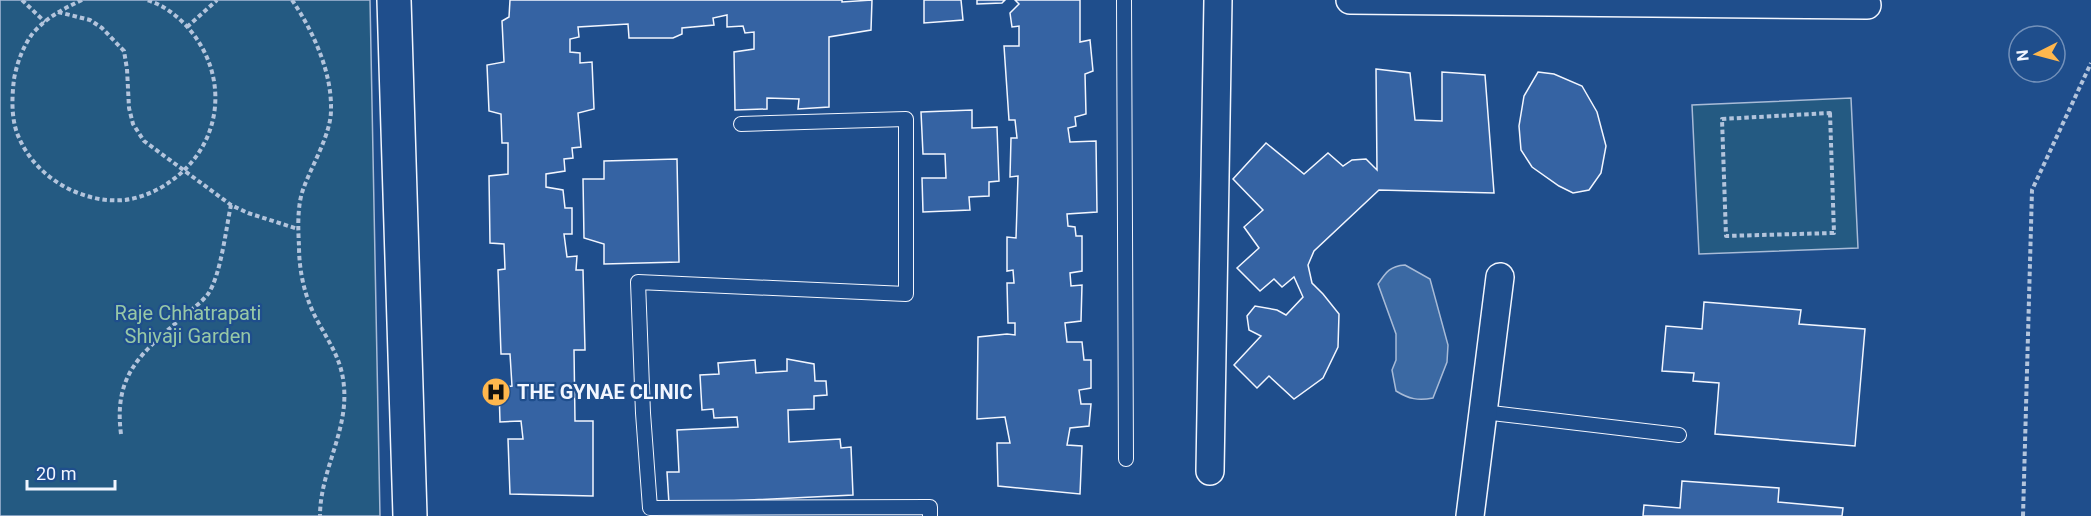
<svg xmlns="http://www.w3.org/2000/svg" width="2091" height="516" viewBox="0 0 2091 516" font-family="Roboto,sans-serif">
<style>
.green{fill:#245a82;stroke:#a8bbd7;stroke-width:1.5}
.water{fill:#3b69a3;stroke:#a8bbd7;stroke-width:1.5}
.building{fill:#3563a3;stroke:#f2f6ff;stroke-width:1.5}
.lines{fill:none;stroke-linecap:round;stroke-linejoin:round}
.lane-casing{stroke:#f2f6ff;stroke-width:16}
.street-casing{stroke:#f2f6ff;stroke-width:30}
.secondary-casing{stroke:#f2f6ff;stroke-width:36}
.path{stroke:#b3c4dc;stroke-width:4;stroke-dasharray:4.5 3;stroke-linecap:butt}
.lane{stroke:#1f4e8c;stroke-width:14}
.street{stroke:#1f4e8c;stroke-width:27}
.secondary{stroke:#1f4e8c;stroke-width:33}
.labels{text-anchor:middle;stroke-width:4.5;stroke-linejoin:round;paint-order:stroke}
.park-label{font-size:20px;fill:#97c8a6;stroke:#1f4e8c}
.poi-label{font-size:20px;font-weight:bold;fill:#f2f6ff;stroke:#1f4e8c;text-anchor:start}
</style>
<rect width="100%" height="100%" fill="#1f4e8c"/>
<g class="green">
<polygon points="0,0 370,0 380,516 0,516"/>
<polygon points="1851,98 1858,248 1699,254 1692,105"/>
</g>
<path class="water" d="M1405,265L1430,279L1448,345L1447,362L1433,398C1418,401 1409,399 1396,391L1392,370L1396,360V334L1378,284C1386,272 1390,266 1405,265Z"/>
<g class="building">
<polygon points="510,0 842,0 842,2 872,0 871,30 829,37 829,107 798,109 799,99 767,98 767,109 735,110 734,52 754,49 754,32 745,33 743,26 727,27 727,15 713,18 714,25 682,28 682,34 673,38 629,38 628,24 578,27 579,37 570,39 570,52 580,53 580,63 592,62 594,109 578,113 581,147 572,148 573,158 564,159 565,171 546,174 546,187 563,190 565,208 572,208 572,234 564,234 567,257 577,256 576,270 583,270 585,350 574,350 575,421 593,421 593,496 510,494 508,439 523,439 521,421 500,422 499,388 512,386 510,354 501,354 498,270 505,269 504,244 490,243 489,176 508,174 508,143 502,143 501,114 489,111 487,65 504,62 502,21 509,17"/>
<polygon points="924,0 961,0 963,20 924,23"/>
<polygon points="977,0 1005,0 1002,3 977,4"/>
<polygon points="1015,0 1080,0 1080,42 1090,40 1093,71 1085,74 1086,114 1075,117 1076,126 1068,128 1070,142 1096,141 1097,212 1067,214 1068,226 1075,227 1076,236 1082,236 1082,271 1070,273 1071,286 1082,285 1081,321 1065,323 1067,342 1082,342 1084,360 1091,360 1091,388 1079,390 1081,404 1091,404 1089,426 1070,428 1067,445 1082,446 1080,494 998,486 997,443 1010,443 1005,417 977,419 978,337 1007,334 1015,335 1015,323 1008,323 1007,283 1014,283 1013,270 1007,271 1007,237 1016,238 1018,176 1010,177 1011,138 1017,138 1015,120 1009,120 1004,46 1019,46 1019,26 1012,27 1010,13 1019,4"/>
<polygon points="1376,69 1410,73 1415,120 1442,121 1442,72 1485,75 1494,193 1379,190 1314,251 1308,265 1312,283 1323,294 1339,314 1338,347 1323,378 1294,399 1269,376 1257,388 1234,365 1261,336 1249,330 1247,316 1255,306 1277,310 1286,315 1303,297 1294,277 1282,287 1274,279 1260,291 1237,268 1259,248 1244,227 1263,210 1233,179 1266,143 1304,174 1328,153 1343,166 1352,160 1366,159 1377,170"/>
<polygon points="1538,72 1554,74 1582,86 1597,112 1606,146 1601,173 1589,190 1573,193 1559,186 1532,167 1521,150 1519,126 1524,96"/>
<polygon points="972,110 972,128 997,127 999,181 989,182 989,196 969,197 970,210 923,212 922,178 946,178 945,154 923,154 921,112"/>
<polygon points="677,159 679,262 604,264 604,244 584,238 583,179 604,179 604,161"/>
<polygon points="1704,302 1801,310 1799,324 1865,329 1855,446 1715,434 1719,383 1693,381 1694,373 1662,371 1666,326 1702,329"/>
<polygon points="787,359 814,364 815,381 826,381 827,395 814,396 814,409 788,410 789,442 840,439 841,448 851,447 853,495 669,504 667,472 679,472 677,430 738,427 737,417 714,418 713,409 702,410 700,375 719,374 718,363 755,360 756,373 787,371"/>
<polygon points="1682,481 1779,488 1778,502 1843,508 1842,516 1643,516 1644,505 1680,508"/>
</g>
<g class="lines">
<g class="lane-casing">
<g id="lane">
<polyline points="1124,0 1126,459"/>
<polyline points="741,124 906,119 906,294 638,282 643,413 650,508 930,507 930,516"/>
<polyline points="1483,412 1679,435"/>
</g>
</g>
<g class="street-casing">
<g id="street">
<polyline points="1350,0 1867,5"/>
<polyline points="1210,471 1218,0"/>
<polyline points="1470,516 1500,277"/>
</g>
</g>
<g class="secondary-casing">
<polyline id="secondary" points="394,0 410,516"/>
</g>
<g class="path">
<polyline points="22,0 45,22"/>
<path d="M82,0C63,9 47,17 33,33C23,46 17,63 14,79C12,96 11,116 17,133C33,176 80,204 125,200C141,198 159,190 171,181C222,145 230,78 190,30C179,17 163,4 146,0"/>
<path d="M292,0C313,31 332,72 331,110C331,134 312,165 304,187C297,204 298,228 299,246C299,272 305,298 317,320C330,344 342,360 344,387C348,432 320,471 320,516"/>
<polyline points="58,12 90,20 102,28 124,51 127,69 129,108 133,124 144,141 231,205 248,213 298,229"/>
<polyline points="187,27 217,0"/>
<polygon points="1830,113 1834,233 1726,236 1722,119"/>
<path d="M121,434C113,373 143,352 184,316C192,309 202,302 208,294C221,275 226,228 231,205"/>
<polyline points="2023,516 2032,190 2091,63"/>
</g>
<use href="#lane" class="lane"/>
<use href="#street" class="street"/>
<use href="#secondary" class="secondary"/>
</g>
<defs>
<g id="hospital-disc" transform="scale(1.5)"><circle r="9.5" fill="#ffb74d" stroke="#1f4e8c"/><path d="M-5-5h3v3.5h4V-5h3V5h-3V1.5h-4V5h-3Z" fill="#111"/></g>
</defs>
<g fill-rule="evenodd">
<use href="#hospital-disc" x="496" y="392"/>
</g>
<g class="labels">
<g class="park-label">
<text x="188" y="320">Raje Chhatrapati<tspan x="188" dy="23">Shivaji Garden</tspan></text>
</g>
<g class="poi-label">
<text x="517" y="399">THE GYNAE CLINIC</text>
</g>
</g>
<g transform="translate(2037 54) rotate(264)"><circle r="28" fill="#1f4e8c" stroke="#7391ba" stroke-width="1.5"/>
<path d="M0-4.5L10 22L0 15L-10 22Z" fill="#ffb74d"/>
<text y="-9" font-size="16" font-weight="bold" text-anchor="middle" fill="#f2f6ff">N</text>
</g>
<path d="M27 480v9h88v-9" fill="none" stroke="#f2f6ff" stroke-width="3"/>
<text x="36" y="480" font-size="18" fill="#f2f6ff" stroke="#1f4e8c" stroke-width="4.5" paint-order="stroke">20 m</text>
</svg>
